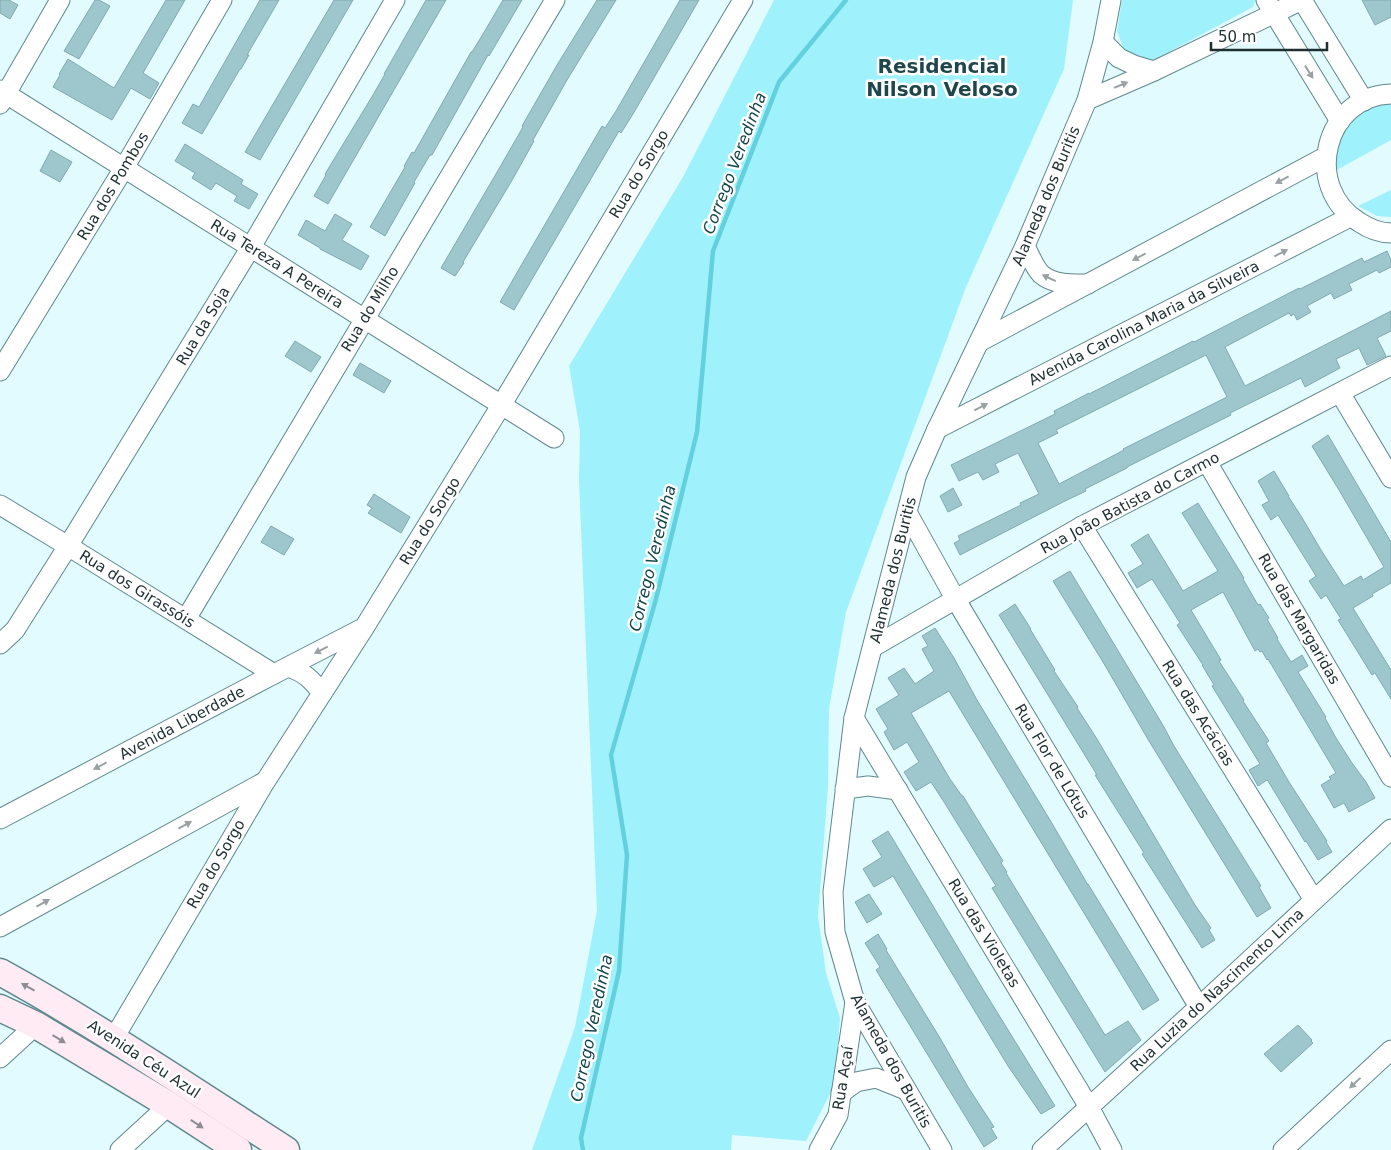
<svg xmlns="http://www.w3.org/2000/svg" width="1391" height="1150" viewBox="0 0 1391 1150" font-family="'DejaVu Sans',sans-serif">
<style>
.green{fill:#9ff1fc}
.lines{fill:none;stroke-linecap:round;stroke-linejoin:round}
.stream{stroke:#63d0de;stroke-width:4.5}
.building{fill:#9dc7cd;stroke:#81aab0;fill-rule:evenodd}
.street-casing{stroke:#5f888d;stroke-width:21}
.secondary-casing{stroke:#5f888d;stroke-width:29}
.street{stroke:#fff;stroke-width:19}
.secondary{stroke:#feebf3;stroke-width:26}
.oneway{fill:#9aa1a2}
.oneway2{fill:#8e8d92}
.labels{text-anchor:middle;stroke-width:5;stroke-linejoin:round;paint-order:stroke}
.street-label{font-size:15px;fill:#1e2f31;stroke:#fff}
.water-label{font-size:16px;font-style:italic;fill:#13454b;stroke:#fff}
.district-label{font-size:20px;font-weight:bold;fill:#1e464b;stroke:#fff}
</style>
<rect width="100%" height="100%" fill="#e2fbff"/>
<g class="green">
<polygon points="774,0 1073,0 1064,69 966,287 846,612 829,709 828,787 818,916 826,973 840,1018 835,1084 806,1141 732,1135 731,1150 532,1150 575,1027 597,911 579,480 580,431 569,366 683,177"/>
<polygon points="1122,0 1256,0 1253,7 1152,61 1136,59 1124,50 1117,31"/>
<polygon points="1391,101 1391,140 1335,171 1337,143 1349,123 1362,109"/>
<polygon points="1391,190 1391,217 1377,216 1358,206"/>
</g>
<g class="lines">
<polyline class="stream" points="583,1150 581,1138 619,971 627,855 611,755 656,599 697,432 713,251 779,82 846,0"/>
</g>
<g class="building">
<polygon points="0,0 9,0 18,5 10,19 0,13"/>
<polygon points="95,0 99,0 110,6 79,59 64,51"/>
<polygon points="166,0 185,0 143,73 159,83 150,99 131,88 112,120 53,87 60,75 59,74 68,59 114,88"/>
<polygon points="260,0 279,0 247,55 249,55 241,69 240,69 202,134 182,123 193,104 199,107"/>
<polygon points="334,0 353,0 260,160 245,152"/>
<polygon points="426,0 446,0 328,204 314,196 326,175 325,174 373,95 385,74 384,74"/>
<polygon points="503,0 522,0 489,56 488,55 432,155 430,155 414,182 415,183 385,236 370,227 405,167 404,166 412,152 414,153 471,52 472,52 483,34"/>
<polygon points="597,0 616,0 567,80 533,140 534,141 511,182 463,262 464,263 455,276 441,268 500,167 523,127 522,126 557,65"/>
<polygon points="680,0 699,0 633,114 621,133 619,131 514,310 500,302 602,126 605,128 616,111"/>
<polygon points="1362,0 1391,0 1391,17 1375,25"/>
<polygon points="185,144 243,180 241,184 258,194 249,209 234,201 237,196 216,183 211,190 192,178 195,173 175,161"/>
<polygon points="51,150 72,162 60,182 40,171"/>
<polygon points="335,214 352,224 342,240 369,256 361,270 320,249 320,248 298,235 306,220 325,231"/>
<path d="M1387,251L1391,260V267L1379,273L1377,270L1349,284L1352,290L1334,299L1331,293L1307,306L1311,312L1297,320L1294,314L1291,316L1289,313L1225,347L1245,386L1391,311V331L1377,338L1386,356L1367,365L1359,348L1336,359L1340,368L1305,387L1301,378L1230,413L1231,415L1127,467V468L1085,489L1086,491L1065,501L960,555L954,543L960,540L958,536L1021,505L1020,503L1039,494L1018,453L995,464L999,472L983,480L978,472L959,481L951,465L1055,414L1054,411L1068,404L1089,393V394L1193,341L1194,342L1299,288L1300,289L1362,258L1364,262ZM1206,355L1227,397L1123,449L1124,450L1059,484L1038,443L1058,433L1056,430Z"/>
<polygon points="295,341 321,357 311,372 285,356"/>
<polygon points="360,363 391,381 384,393 353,375"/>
<polygon points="1328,435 1391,542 1391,583 1372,594 1373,596 1353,608 1391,670 1391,699 1375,673 1372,675 1338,620 1341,619 1326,595 1321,599 1309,581 1316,576 1278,515 1271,520 1262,505 1269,501 1258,481 1274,471 1289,496 1288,496 1301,516 1321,550 1344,586 1361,576 1363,580 1384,567 1339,490 1312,446"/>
<polygon points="953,488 962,505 948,512 940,496"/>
<polygon points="374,494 410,517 401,533 368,513 372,508 367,505"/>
<polygon points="1198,503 1244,578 1243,579 1258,605 1260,604 1269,618 1267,619 1278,638 1277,639 1291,662 1302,655 1308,666 1298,672 1326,717 1325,718 1336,738 1352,763 1366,782 1375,798 1349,812 1344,803 1334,808 1321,785 1331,779 1329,777 1336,773 1268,659 1267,660 1262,651 1260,652 1258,649 1255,651 1223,592 1191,610 1221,660 1219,661 1244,700 1243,701 1269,741 1266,743 1289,782 1327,841 1326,842 1332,852 1318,860 1306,841 1305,842 1268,781 1267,780 1258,786 1249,770 1260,764 1212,686 1214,685 1202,665 1203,665 1177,625 1180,623 1152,579 1137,588 1128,573 1143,564 1131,545 1148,534 1183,591 1218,571 1182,513"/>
<polygon points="271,526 294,539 284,555 261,542"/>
<polygon points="1070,571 1164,727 1174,746 1261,886 1259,887 1271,908 1257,917 1149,741 1103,662 1053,581"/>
<polygon points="1015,604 1031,629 1030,629 1055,670 1054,671 1078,707 1077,708 1097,739 1195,905 1211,928 1209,930 1215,940 1202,948 1142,854 1144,853 1095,775 1097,775 999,615"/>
<polygon points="935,628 954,658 977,700 1050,820 1088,885 1088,884 1159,1000 1143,1010 949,691 911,713 950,779 962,796 963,796 1003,861 1001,863 1007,872 1006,873 1105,1035 1128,1021 1141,1040 1105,1072 992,888 996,886 944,802 931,782 916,791 904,772 919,762 907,742 894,750 884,732 888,729 876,709 899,695 888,678 904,668 915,684 934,671 922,649 928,646 922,636"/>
<polygon points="888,831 984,991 1055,1106 1041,1114 1008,1066 893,876 874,887 863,869 882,857 872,841"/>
<polygon points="869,894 882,914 867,923 855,902"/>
<polygon points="878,934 887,949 886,950 940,1038 968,1087 994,1127 991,1128 997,1138 984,1147 876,970 880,967 865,943"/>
<polygon points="1298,1025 1312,1040 1311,1041 1313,1043 1281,1072 1264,1054"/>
</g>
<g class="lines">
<g class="street-casing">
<g id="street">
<polyline points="1266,0 1340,121"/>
<polyline points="1302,0 1364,101"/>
<polyline points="1103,42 1119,58 1134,65 1154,71"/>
<polyline points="0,90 554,438"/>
<path d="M1391,94C1324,96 1302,187 1359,222C1368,228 1380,233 1391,233"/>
<polyline points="1087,100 1154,71 1302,0"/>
<polyline points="0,104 60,0"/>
<path d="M1025,246C1030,255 1034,267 1041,274C1053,285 1073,284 1088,284"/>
<polyline points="979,342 1325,157"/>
<polyline points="0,371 124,168 222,0"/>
<polyline points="1340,393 1391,478"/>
<polyline points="937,429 1350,217"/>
<polyline points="1207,462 1391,777"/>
<polyline points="0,505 68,546 274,674"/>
<polyline points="908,514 956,600 1199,1007"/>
<polyline points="1082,526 1314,900"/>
<polyline points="186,619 555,0"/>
<polyline points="0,644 15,630 68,546 251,247 395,0"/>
<polyline points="873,647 1082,526 1391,366"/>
<path d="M289,667C305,673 311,679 322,693"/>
<polyline points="854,718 1089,1107 1112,1150"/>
<polyline points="845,789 868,786 898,790"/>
<polyline points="0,819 274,674 363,628"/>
<polyline points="0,927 264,782"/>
<polyline points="114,1038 265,782 364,628 502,404 743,0"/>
<polyline points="0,1058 36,1025"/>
<polyline points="841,1093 856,1082 876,1078 906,1090"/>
<polyline points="120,1150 169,1105"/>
<polyline points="819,1150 838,1115 855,1002"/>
<polyline points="942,1150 855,1002 835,932 833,892 854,718 916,477 937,429 1025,246 1087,100 1103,42 1111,0"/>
<polyline points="1042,1150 1199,1007 1391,829"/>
<polyline points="1283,1150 1391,1050"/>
</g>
</g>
<g class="secondary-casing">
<g id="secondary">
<path d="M0,972C98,1026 191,1089 286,1150"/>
<polyline points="0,1008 36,1025 169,1105 238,1150"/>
</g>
</g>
<use href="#street" class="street"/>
<use href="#secondary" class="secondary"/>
</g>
<defs><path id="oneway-solid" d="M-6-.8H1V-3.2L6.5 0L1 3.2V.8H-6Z" transform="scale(1.25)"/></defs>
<g class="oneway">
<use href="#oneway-solid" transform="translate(1309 72) rotate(58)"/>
<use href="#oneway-solid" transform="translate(1121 85) rotate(-23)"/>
<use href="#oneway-solid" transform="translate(1282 180) rotate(152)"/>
<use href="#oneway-solid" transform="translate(1281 253) rotate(-27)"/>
<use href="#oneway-solid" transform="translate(1139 257) rotate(152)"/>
<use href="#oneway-solid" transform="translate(1049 278) rotate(-155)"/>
<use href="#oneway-solid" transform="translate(981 407) rotate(-27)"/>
<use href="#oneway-solid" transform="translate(321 650) rotate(153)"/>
<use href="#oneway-solid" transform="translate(100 766) rotate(152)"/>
<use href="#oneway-solid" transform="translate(185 825) rotate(-29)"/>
<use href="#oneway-solid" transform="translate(43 903) rotate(-29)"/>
<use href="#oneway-solid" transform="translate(1355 1083) rotate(137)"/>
</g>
<g class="oneway2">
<use href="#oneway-solid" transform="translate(28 987) rotate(-151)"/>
<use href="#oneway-solid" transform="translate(59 1039) rotate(31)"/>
<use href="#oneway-solid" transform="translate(197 1124) rotate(33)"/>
</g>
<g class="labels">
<g class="street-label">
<text transform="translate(639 174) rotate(-59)" y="5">Rua do Sorgo</text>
<text transform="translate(113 186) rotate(-59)" y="5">Rua dos Pombos</text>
<text transform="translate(1046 196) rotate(-67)" y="5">Alameda dos Buritis</text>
<text transform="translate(277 264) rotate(32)" y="5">Rua Tereza A Pereira</text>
<text transform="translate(370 309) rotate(-59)" y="5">Rua do Milho</text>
<text transform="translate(1144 323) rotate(-27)" y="5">Avenida Carolina Maria da Silveira</text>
<text transform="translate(203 326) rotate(-59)" y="5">Rua da Soja</text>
<text transform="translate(1130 503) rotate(-28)" y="5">Rua João Batista do Carmo</text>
<text transform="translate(430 521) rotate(-58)" y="5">Rua do Sorgo</text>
<text transform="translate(893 570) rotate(-76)" y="5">Alameda dos Buritis</text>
<text transform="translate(137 589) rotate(32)" y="5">Rua dos Girassóis</text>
<text transform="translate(1299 619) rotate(60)" y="5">Rua das Margaridas</text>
<text transform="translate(1198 713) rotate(58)" y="5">Rua das Acácias</text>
<text transform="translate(182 723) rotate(-28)" y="5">Avenida Liberdade</text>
<text transform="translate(1052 761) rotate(59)" y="5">Rua Flor de Lótus</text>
<text transform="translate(216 864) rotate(-60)" y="5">Rua do Sorgo</text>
<text transform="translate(984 933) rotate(59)" y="5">Rua das Violetas</text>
<text transform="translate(1217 990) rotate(-43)" y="5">Rua Luzia do Nascimento Lima</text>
<text transform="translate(144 1059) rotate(33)" y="5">Avenida Céu Azul</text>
<text transform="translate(891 1061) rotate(61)" y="5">Alameda dos Buritis</text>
<text transform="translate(843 1078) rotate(-81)" y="5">Rua Açaí</text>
</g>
<g class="water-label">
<text transform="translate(734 163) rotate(-69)" y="6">Corrego Veredinha</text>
<text transform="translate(652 558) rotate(-76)" y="6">Corrego Veredinha</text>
<text transform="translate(591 1028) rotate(-78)" y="6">Corrego Veredinha</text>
</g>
<g class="district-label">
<text x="942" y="73">Residencial<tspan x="942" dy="23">Nilson Veloso</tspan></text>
</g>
</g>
<path d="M1211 42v8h116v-8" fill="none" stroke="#1e2f31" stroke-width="2.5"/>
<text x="1218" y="42" font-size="15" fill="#1e2f31" stroke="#ffffff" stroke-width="4" paint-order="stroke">50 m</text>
</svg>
